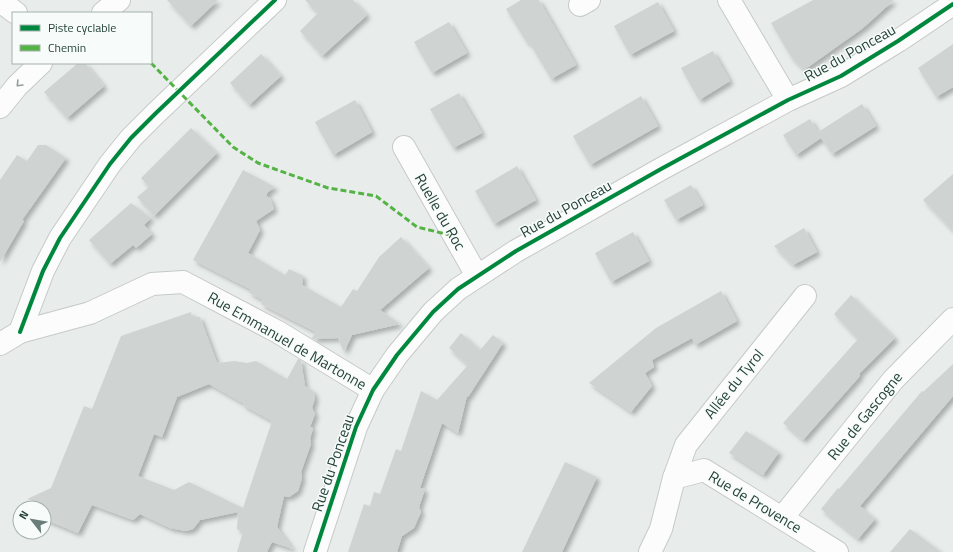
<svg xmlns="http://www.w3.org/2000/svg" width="953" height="552" viewBox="0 0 953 552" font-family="'Titillium Web',sans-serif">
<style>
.building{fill:#cfd4d2;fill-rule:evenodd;filter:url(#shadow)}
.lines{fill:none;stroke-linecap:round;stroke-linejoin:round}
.minor-casing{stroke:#c5cac8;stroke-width:24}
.minor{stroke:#fcfcfc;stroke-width:22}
.quiet{stroke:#55b346;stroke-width:3;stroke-dasharray:6 3;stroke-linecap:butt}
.cycleway-casing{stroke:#f7fbf9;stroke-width:6}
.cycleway{stroke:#00873e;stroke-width:4}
.oneway{stroke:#909f9b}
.labels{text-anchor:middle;stroke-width:3;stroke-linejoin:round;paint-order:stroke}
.street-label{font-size:15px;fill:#24423a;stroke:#f7fbf9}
</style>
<defs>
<filter id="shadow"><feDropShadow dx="3.5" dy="3.5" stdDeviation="2" flood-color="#0004"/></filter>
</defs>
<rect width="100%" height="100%" fill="#e8edeb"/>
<g class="building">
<polygon points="167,0 218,0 191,26"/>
<polygon points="305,0 353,0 367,15 322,56 300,31 318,13"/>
<polygon points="521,0 539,0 576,65 551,79 529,42 527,43 506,9"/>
<polygon points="813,0 894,0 863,28 804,70 791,57 771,23"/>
<polygon points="658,2 674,31 630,55 614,26"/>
<polygon points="449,22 467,53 432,73 414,42"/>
<polygon points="953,44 953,87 936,97 918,68"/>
<polygon points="713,51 730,81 699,100 681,68"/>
<polygon points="261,54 281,76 249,105 230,83"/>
<polygon points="78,63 85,63 104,86 67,118 44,92"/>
<polygon points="459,93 482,133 453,148 430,109"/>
<polygon points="641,96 658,126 590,165 573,136"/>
<polygon points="355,100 372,132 333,155 315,122"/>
<polygon points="862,104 876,126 832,154 821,138 796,155 783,135 810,119 818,132"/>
<polygon points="191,128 217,153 154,216 137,197 149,187 141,178"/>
<polygon points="38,145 46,145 66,158 22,220 24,221 0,262 0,180 17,155 27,161"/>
<polygon points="517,166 536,200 494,224 475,191"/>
<polygon points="243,170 275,187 268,192 266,196 270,198 274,209 256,221 260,230 248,253 285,275 289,269 303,276 302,285 341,307 353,289 357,291 379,257 401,237 429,268 380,310 400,324 352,335 344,352 338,338 313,339 312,338 316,332 261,304 263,300 248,292 252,290 193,260"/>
<polygon points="953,174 953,231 923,200"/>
<polygon points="691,185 703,205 676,220 664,200"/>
<polygon points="131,203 151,218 144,225 152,234 136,248 133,245 110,264 89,240"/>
<polygon points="804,228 817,252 793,265 774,246"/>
<polygon points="633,232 649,261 611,282 595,253"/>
<polygon points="721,291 737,321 695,345 692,338 652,360 654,367 645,373 652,386 631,412 589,383 656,328"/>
<polygon points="851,295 895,338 859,374 860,376 803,440 783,423 858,339 834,314"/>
<path d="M191,312L192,317H200L217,363L234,361L247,363L256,361L287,379L298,359L301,360L305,386L313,391L315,398L312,408L315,414L310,427L313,428L310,439L311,444L301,472L302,478L298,491L289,497L284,496L277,527L293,549L272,542L267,552H237L243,532L237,529L238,512L200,520L193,529L186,531L170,528L140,514L133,520L92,505L78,533L44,519V508H39L41,503L27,499L51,488L84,406L92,409L121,336ZM209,384L243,403V405L272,421L243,508L189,482L174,490L138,476L154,434L162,437L177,397Z"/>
<polygon points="461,333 480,350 493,335 503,343 468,397 467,396 458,433 442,423 420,488 425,489 419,507 421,512 414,528 402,536 397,552 348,552 364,504 370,506 374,492 380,494 396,449 401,451 421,391 437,400 468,365 449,348"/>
<polygon points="953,364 953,396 860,506 875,519 858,539 821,509 838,488 839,489 922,391 923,392"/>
<polygon points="746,431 779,452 763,475 729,453"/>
<polygon points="565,462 597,477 562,552 522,552"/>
<polygon points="910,529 941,552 890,552"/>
</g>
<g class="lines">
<g class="minor-casing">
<g id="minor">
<polyline points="729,0 788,100"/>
<polyline points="0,1 16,13"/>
<polyline points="580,5 589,0"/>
<polyline points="103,13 119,0"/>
<polyline points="0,107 17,86 41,63"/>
<polyline points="404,147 477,276"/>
<polyline points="20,332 43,271 60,238 110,164 131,138 156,113 275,0"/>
<polyline points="0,344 20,332 90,313 152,284 183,282 278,332 373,390"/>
<polyline points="674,478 686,445 805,296"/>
<polyline points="782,518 893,380 953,319"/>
<polyline points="315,552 356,427 373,390 397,355 433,312 458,289 516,251 661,169 788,100 841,76 898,41 953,4"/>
<polyline points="650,552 661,529 674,478 704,470 837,552"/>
</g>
</g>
<use href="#minor" class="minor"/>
<polyline class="quiet" points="151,63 233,147 258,163 328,188 376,196 417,227 454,236"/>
<g class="cycleway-casing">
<g id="cycleway">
<polyline points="20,332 43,271 60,238 110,164 131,138 156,113 275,0"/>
<polyline points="315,552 356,427 373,390 397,355 433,312 458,289 516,251 661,169 788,100 841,76 898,41 953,4"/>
</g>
</g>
<use href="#cycleway" class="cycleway"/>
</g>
<defs><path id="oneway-chevron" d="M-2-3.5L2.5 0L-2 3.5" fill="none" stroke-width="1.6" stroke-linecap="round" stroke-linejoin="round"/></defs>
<use class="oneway" href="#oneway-chevron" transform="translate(19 84) rotate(134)"/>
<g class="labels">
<g class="street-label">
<text transform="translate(850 53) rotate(-29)" y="5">Rue du Ponceau</text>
<text transform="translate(566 209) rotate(-29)" y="5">Rue du Ponceau</text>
<text transform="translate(440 212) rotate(60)" y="5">Ruelle du Roc</text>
<text transform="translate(287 341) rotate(30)" y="5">Rue Emmanuel de Martonne</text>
<text transform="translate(734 384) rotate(-51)" y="5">Allée du Tyrol</text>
<text transform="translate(865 416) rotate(-51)" y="5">Rue de Gascogne</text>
<text transform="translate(333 463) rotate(-71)" y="5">Rue du Ponceau</text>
<text transform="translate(755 502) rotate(31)" y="5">Rue de Provence</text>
</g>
</g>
<rect x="12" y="12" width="140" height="52" fill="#f7fbf9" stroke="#a3b1ad"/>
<rect x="20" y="25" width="20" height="6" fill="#00873e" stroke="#a3b1ad"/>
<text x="48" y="32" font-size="12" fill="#24423a">Piste cyclable</text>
<rect x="20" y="45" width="20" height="6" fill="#55b346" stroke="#a3b1ad"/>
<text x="48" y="52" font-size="12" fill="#24423a">Chemin</text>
<g transform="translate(32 520) rotate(301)"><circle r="19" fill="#f7fbf9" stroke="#a3b1ad"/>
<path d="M0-3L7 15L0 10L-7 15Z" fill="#697e78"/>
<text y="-6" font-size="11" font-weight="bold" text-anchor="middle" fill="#24423a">N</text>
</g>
</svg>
